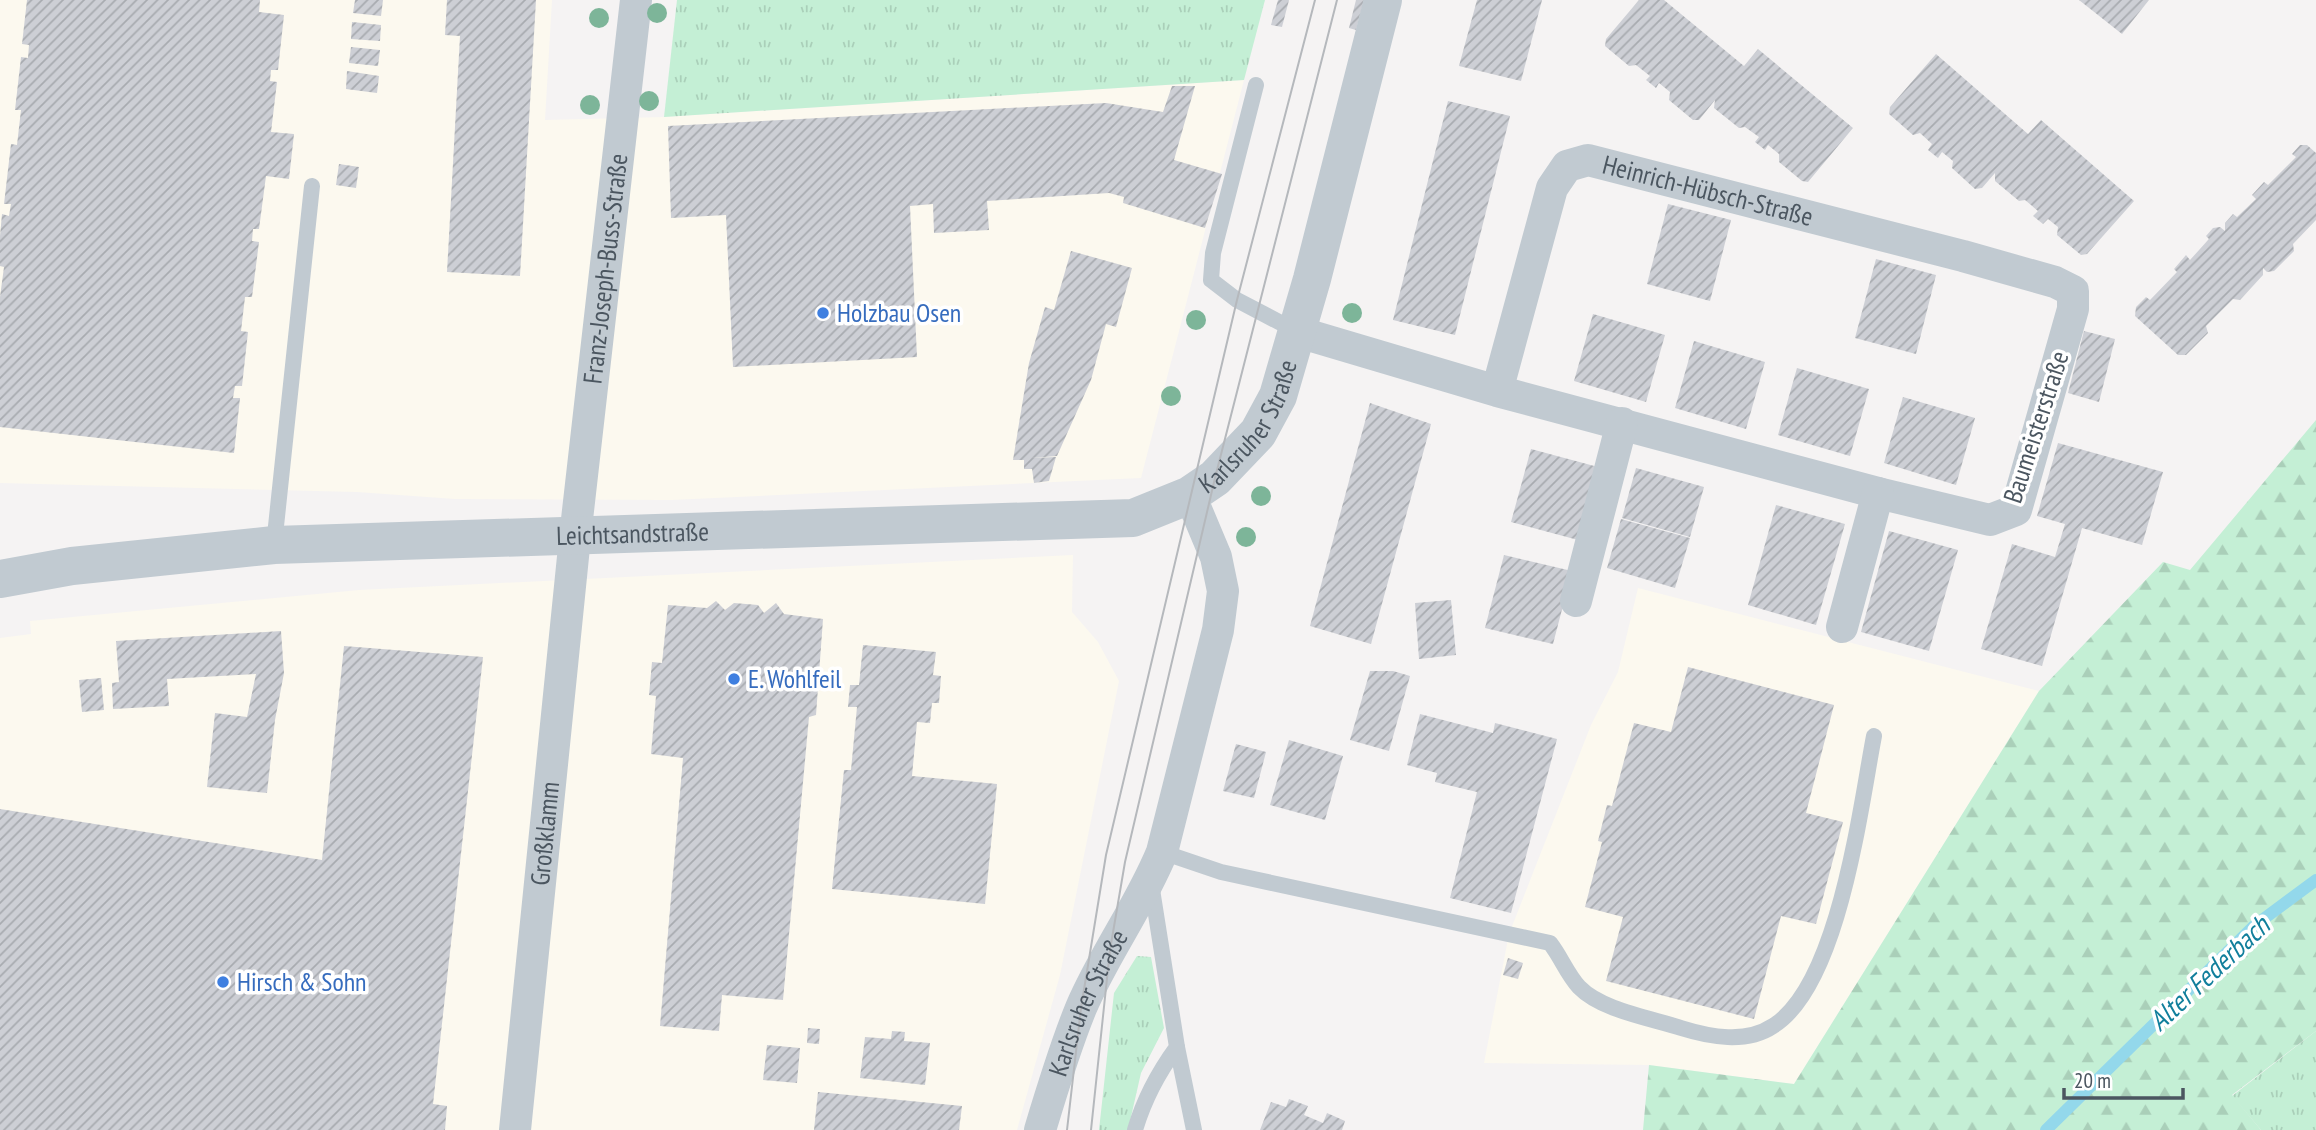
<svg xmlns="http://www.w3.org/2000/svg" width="2316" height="1130" viewBox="0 0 2316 1130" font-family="'PT Sans Narrow',sans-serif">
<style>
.commercial{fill:#fcf9ef}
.grass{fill:url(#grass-tufts)}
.forest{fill:url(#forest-firs)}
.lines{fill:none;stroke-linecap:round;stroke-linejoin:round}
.stream{stroke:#93d8eb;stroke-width:12}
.building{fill:url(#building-hatch)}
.service{stroke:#c1cad1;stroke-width:16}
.minor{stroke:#c1cad1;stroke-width:32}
.tertiary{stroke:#c1cad1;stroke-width:38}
.tram{stroke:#b5b8bc;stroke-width:2}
.tree{fill:#7db599}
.shop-dot{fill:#3f7fe0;stroke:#fff;stroke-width:2.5}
.labels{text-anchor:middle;stroke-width:7;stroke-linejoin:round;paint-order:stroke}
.street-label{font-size:26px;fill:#4b5660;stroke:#fff}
.shop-label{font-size:26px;fill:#366cbe;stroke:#fff;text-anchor:start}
.water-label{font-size:28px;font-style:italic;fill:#117f9c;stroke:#fff}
</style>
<defs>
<pattern id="grass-tufts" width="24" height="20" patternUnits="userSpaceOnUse" patternTransform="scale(1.75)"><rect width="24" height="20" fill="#c4efd5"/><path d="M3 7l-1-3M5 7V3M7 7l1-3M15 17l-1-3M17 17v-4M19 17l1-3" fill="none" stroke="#aacfb9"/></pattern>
<pattern id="forest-firs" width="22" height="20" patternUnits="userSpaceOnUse" patternTransform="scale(1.75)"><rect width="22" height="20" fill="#c4efd5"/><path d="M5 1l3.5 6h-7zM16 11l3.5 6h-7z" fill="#aacfb9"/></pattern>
<pattern id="building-hatch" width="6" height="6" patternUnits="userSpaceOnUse" patternTransform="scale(1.75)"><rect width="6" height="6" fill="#cdcfd5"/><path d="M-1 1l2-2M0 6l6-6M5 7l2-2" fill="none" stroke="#a8abb0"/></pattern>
</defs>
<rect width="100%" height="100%" fill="#f5f3f3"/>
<g class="commercial">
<polygon points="0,0 552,0 545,120 664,117 1244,80 1141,478 671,500 455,499 357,492 0,483"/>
<polygon points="1073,555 1072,612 1098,642 1119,681 1060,975 1017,1130 0,1130 0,638 31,634 30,621 359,590"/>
<polygon points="1638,588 2039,691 1794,1084 1649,1065 1484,1063 1509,934 1591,725 1618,672"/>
</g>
<g class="grass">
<polygon points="677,0 1265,0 1244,80 664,117"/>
<polygon points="1137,956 1151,957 1164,1028 1141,1073 1128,1130 1099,1130 1114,993"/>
<polygon points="2316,1031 2316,1130 2261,1130 2232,1096"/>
</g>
<polygon class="forest" points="2316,420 2316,1031 2232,1095 2261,1130 1643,1130 1649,1065 1794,1084 2039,691 2163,562 2190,570"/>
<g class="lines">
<polyline class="stream" points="2046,1130 2254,926 2316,880"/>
</g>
<g class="building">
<polygon points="27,0 260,0 259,12 284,15 278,70 271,70 270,81 277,82 271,132 294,134 289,179 266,176 259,229 253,229 252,241 259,242 252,297 245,297 241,331 248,332 242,386 235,386 233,398 240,398 234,453 0,427 0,297 4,267 0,266 0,236 2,214 9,216 11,204 4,204 11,144 17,145 21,110 15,110 21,57 28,58 29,45 22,44"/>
<polygon points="355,0 383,0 381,16 353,13"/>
<polygon points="447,0 536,0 520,276 447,272 460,36 445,35"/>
<polygon points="1278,0 1289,0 1282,27 1271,25"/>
<polygon points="1356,0 1364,0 1356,30 1349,28"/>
<polygon points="1477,0 1542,0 1521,81 1459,66"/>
<polygon points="1639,0 1664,0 1744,66 1758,49 1853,128 1808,182 1802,181 1779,162 1779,154 1768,145 1765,150 1755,142 1759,137 1745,127 1739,128 1714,108 1715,100 1699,120 1693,120 1669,100 1670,92 1659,83 1656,88 1646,80 1650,76 1636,65 1629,66 1605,46 1606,39"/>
<polygon points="2079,0 2149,0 2122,34"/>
<polygon points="352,22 381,25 380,41 351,39"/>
<polygon points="351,47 380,50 378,66 349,63"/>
<polygon points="1936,54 2028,134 2041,120 2134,201 2087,254 2081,255 2057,235 2058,227 2048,219 2043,224 2033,216 2038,211 2025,200 2019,201 1995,181 1995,173 1982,188 1975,189 1952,168 1953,161 1942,152 1938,158 1928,150 1932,144 1920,133 1913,135 1889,114 1890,107"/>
<polygon points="347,71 379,76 377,93 346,89"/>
<polygon points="1172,86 1195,86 1174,160 1222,174 1205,228 1123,203 1124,197 1109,193 987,201 989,230 934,233 933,204 910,206 917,357 733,367 726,215 671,218 668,126 1106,103 1163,112"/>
<polygon points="1448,101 1510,116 1455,335 1393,320"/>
<polygon points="2300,145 2307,145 2316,153 2316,220 2293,244 2294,251 2274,271 2267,272 2263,268 2263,275 2240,300 2233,299 2206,326 2208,333 2186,355 2178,355 2135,316 2136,307 2146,297 2150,300 2177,272 2174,269 2186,255 2190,260 2209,239 2206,236 2213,228 2220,227 2225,231 2225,223 2233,214 2237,217 2256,199 2252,195 2264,182 2268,185 2296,157 2292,154"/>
<polygon points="339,164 359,167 356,188 336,185"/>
<polygon points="1668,204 1731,220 1710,301 1647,284"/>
<polygon points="1071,251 1132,268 1116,327 1106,324 1091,380 1057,456 1031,458 1056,457 1049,481 1034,483 1032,469 1024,469 1024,460 1013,460 1029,363 1045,307 1054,310"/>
<polygon points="1876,259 1936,275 1916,354 1855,338"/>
<polygon points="1593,314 1665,335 1646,402 1574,381"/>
<polygon points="2084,331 2115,339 2099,402 2068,393"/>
<polygon points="1694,341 1765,362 1746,429 1675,408"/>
<polygon points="1797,368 1869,389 1850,456 1778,435"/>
<polygon points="1903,397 1975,418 1956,485 1884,463"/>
<polygon points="1370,403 1431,424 1371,644 1310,626"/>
<polygon points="2058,443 2163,472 2142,545 2082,528 2042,666 1981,649 2012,544 2055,557 2065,524 2037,516"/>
<polygon points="1531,449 1598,467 1578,540 1511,522"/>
<polygon points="1636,468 1704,487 1690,537 1622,518"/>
<polygon points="1776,505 1845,524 1816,625 1748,605"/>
<polygon points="1621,519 1690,538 1675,588 1607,568"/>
<polygon points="1889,531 1958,550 1929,651 1861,632"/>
<polygon points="1504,555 1572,571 1553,644 1485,628"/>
<polygon points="1451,600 1456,655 1419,659 1415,603"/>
<polygon points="716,601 725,610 734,603 758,605 764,613 776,603 784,614 823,619 816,715 809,717 783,1000 722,995 719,1031 660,1026 683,758 651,754 656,696 649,695 652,662 662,663 668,605 707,608"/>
<polygon points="281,631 284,673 275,720 267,793 207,787 215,713 247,717 256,674 167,679 169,706 113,709 112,683 119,682 116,641"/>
<polygon points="863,645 936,652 933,675 941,676 939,703 932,703 930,723 917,722 912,776 997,784 985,904 832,889 844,770 851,770 857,707 848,707 850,685 859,685"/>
<polygon points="344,646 483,657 433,1104 447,1106 445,1130 0,1130 0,809 322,860"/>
<polygon points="1688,667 1834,705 1806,813 1843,822 1816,924 1781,916 1754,1019 1606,981 1623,917 1585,907 1602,842 1598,841 1607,805 1612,806 1634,723 1671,732"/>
<polygon points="1370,671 1393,671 1410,676 1389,751 1350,740"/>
<polygon points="101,678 104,710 82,712 79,680"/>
<polygon points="1420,714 1493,733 1495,723 1557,739 1511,913 1450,898 1477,792 1435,782 1437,773 1407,765"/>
<polygon points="1289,740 1343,756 1325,820 1270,805"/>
<polygon points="1236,744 1266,752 1254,798 1223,791"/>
<polygon points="1508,958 1523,963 1518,979 1503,975"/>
<polygon points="808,1028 820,1029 819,1044 807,1043"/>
<polygon points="892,1031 905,1032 904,1041 930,1043 925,1085 860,1078 865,1037 891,1039"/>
<polygon points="767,1045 800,1048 797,1083 763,1080"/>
<polygon points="818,1092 962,1106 959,1130 814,1130"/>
<polygon points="1289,1099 1308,1106 1304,1115 1323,1123 1327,1113 1345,1121 1342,1130 1260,1130 1271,1102 1286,1107"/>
</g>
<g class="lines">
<g class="service">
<polyline points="1256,85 1213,253 1211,280 1237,300 1298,332"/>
<polyline points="274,545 312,186"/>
<path d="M1162,852L1221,872L1550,943C1561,957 1567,974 1579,987C1601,1010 1650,1018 1681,1028C1710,1037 1746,1044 1773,1026C1839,985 1860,809 1874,736"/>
<polyline points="1177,1047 1194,1130"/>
<path d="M1135,1130C1144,1099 1158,1073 1177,1047L1151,883"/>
</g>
<g class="minor">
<path id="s1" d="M1298,332L1497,391L1552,188L1567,166L1588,160L1963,256L2055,282L2073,291V309L2016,510L1990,520L1878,493L1497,391"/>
<polyline points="1576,601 1622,423"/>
<polyline points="1842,627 1878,493"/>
<path id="s2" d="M515,1130L575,537L636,0"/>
<path id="s3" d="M1040,1130C1052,1090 1065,1047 1081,1008C1104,954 1140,906 1162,852L1218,630L1223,591L1216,557L1190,495"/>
</g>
<path class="tertiary" id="s4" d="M0,579L72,566L274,545L1133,518L1190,495L1215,478L1258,433L1278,396L1312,279L1383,0"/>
<g class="tram">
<polyline points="1067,1130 1081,1008 1106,855 1237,300 1315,0"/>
<polyline points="1091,1130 1110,950 1125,862 1215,478 1337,0"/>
</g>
</g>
<g class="tree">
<circle cx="657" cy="13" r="10"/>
<circle cx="599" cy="18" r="10"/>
<circle cx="649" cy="101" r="10"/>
<circle cx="590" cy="105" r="10"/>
<circle cx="1352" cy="313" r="10"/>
<circle cx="1196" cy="320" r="10"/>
<circle cx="1171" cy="396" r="10"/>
<circle cx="1261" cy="496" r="10"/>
<circle cx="1246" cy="537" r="10"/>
</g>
<g class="shop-dot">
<circle cx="823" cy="313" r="7"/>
<circle cx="734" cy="679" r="7"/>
<circle cx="223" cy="982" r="7"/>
</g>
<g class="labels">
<g class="street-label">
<text dy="9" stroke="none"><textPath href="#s1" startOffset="590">Heinrich-Hübsch-Straße</textPath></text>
<text dy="9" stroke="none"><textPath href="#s2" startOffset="866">Franz-Joseph-Buss-Straße</textPath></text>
<text dy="9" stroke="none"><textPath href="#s4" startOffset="1290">Karlsruher Straße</textPath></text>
<text transform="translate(2036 427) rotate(-72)" y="9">Baumeisterstraße</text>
<text dy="9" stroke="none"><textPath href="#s4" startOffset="635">Leichtsandstraße</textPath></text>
<text dy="9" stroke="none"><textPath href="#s2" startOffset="298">Großklamm</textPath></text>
<text dy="9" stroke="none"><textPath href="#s3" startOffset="136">Karlsruher Straße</textPath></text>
</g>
<g class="shop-label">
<text x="837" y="322">Holzbau Osen</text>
<text x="748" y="688">E. Wohlfeil</text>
<text x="237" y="991">Hirsch &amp; Sohn</text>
</g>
<g class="water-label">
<text transform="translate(2209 973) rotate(-43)" y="10">Alter Federbach</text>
</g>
</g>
<path d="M2064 1088v10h119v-10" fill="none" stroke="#4b5660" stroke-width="3.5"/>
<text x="2074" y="1088" font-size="21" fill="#4b5660" stroke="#ffffff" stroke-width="5" paint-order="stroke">20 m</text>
</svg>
